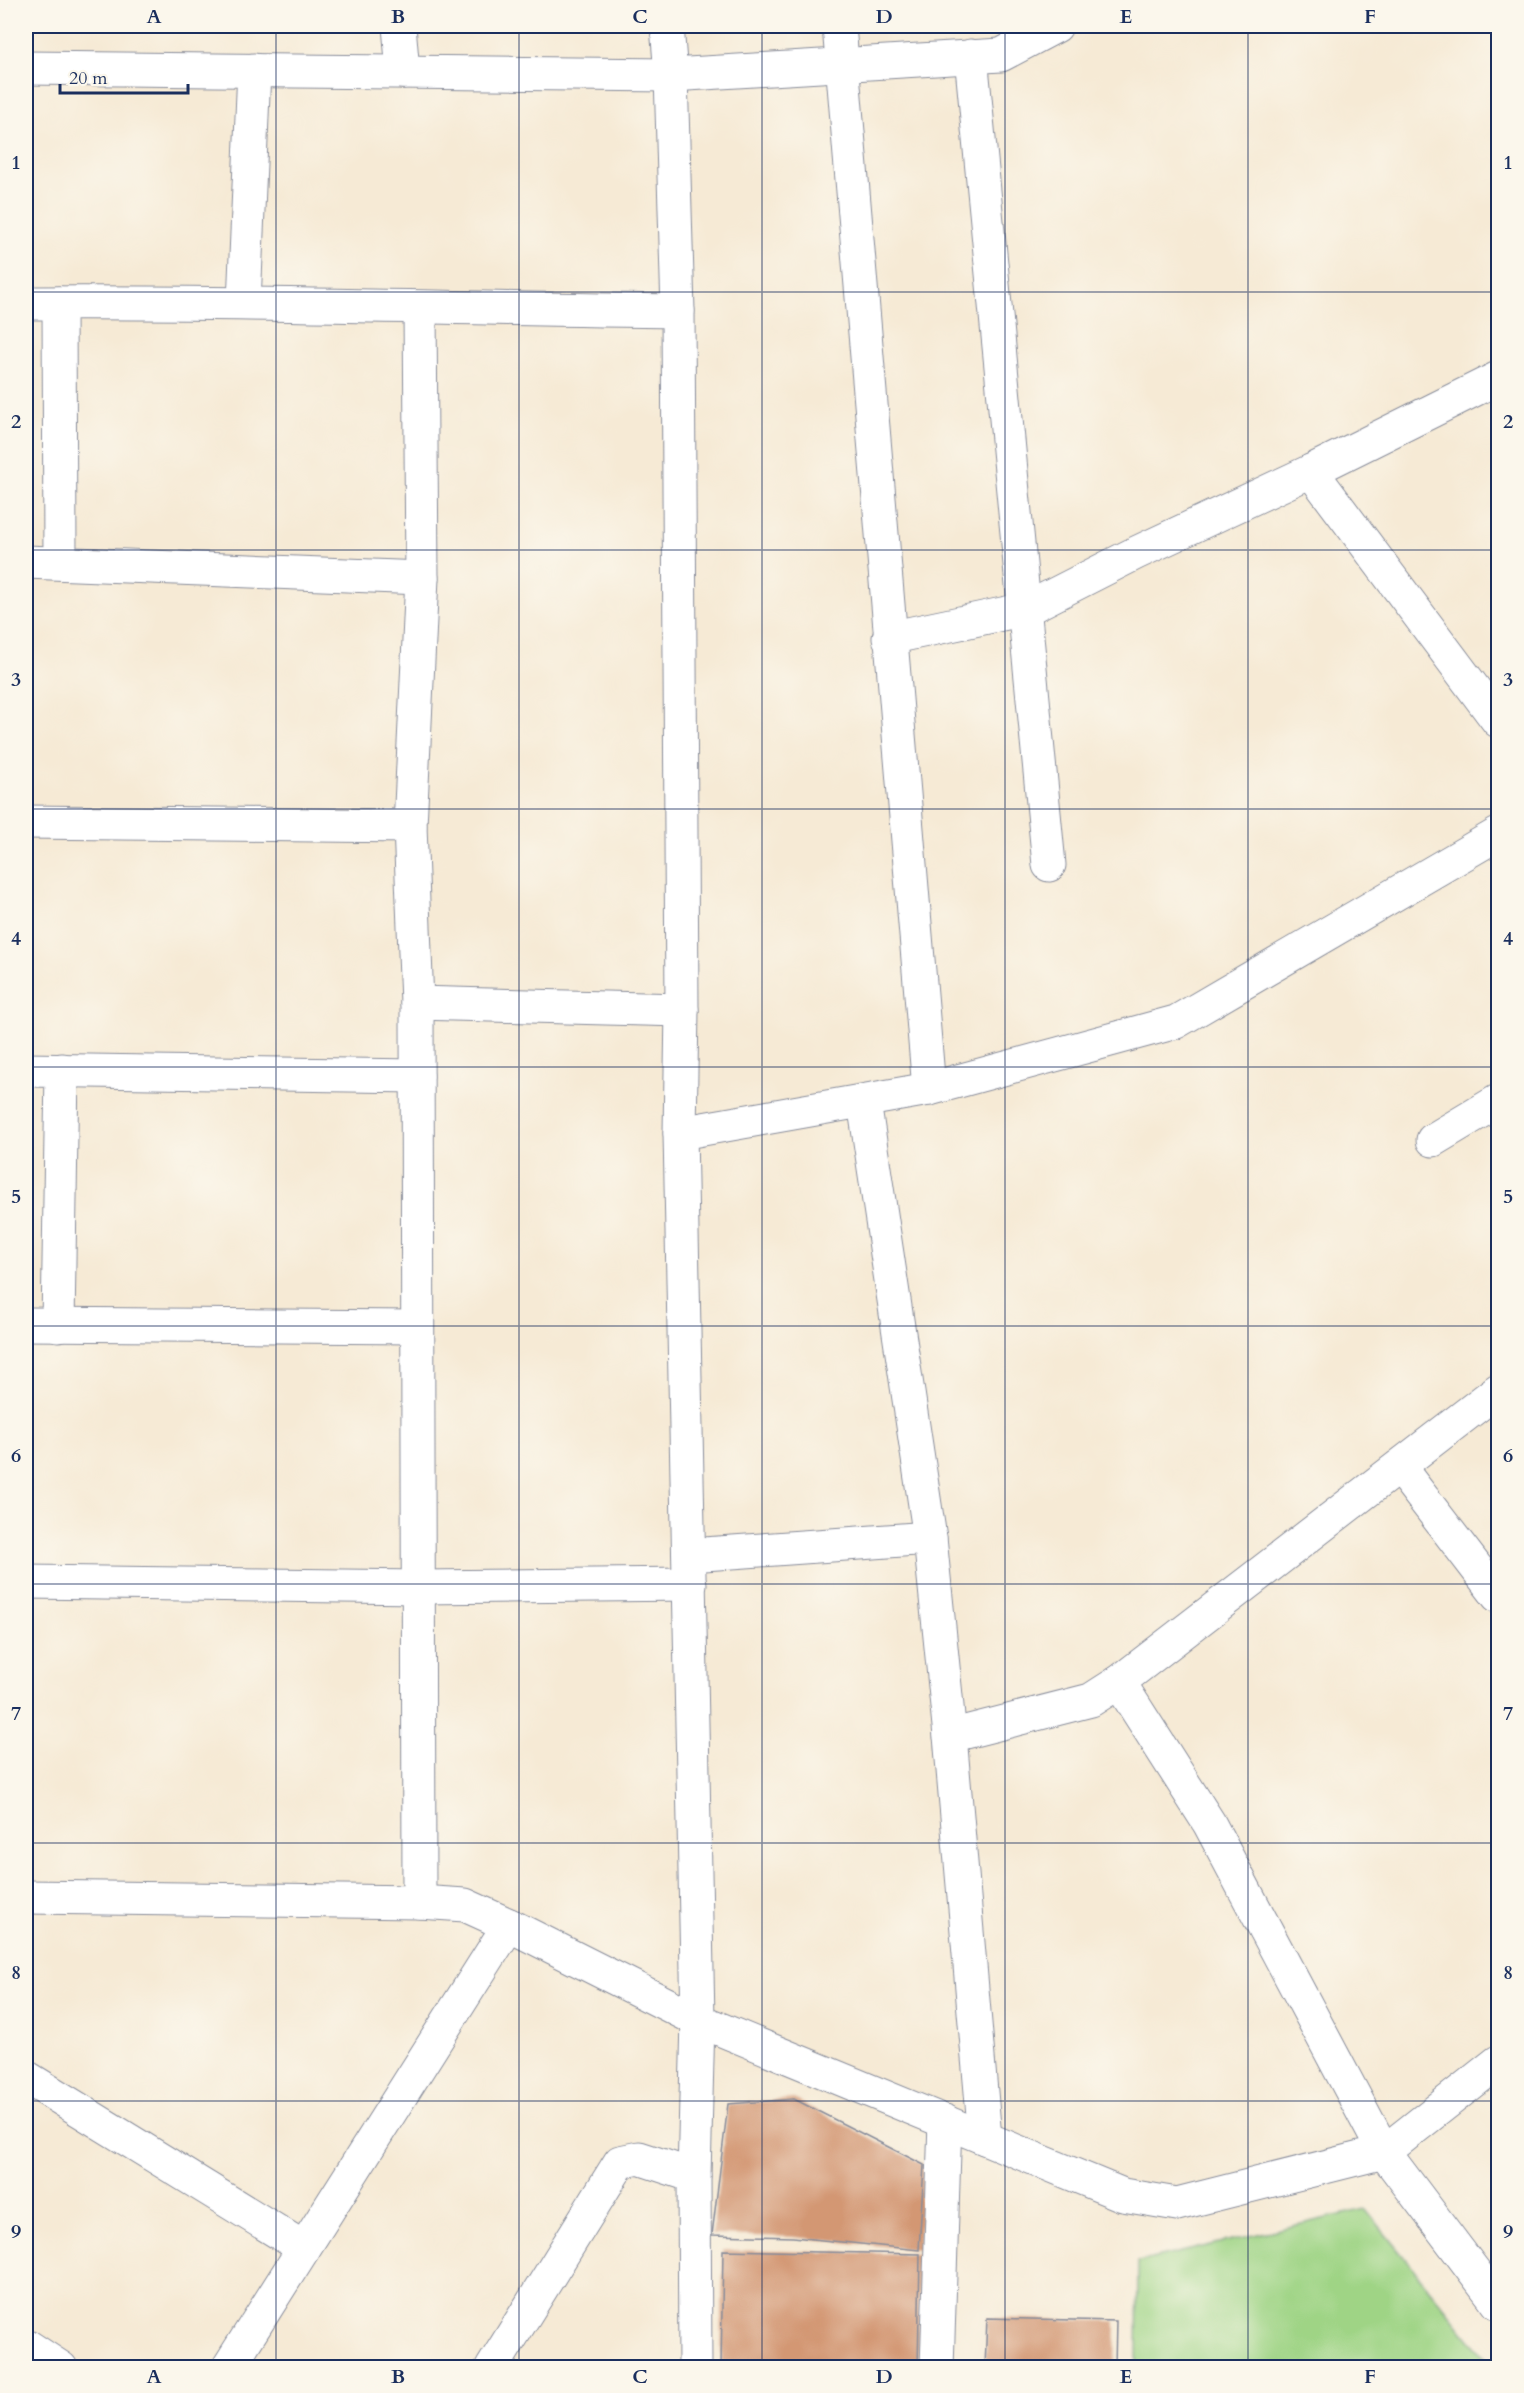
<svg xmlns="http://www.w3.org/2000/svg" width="1524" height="2393" viewBox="0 0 1524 2393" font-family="Cardo,serif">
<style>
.green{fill:#9fd485;stroke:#5d8272;stroke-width:1.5}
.building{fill:#d39773}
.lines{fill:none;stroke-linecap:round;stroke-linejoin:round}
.minor-casing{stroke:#888c9a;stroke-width:35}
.minor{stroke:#fff;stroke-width:33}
.grid{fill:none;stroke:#1b2f5e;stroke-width:1.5;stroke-opacity:0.55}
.neatline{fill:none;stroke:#1b2f5e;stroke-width:2}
.grid-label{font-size:20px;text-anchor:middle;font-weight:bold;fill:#1b2f5e}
</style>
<rect width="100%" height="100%" fill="#fbf7ec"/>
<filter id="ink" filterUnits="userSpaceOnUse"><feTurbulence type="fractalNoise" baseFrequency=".0167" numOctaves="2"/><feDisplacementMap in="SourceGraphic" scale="12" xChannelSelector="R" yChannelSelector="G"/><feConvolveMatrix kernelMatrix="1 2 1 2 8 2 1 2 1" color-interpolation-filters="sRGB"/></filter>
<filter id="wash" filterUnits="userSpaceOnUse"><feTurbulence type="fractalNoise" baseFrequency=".008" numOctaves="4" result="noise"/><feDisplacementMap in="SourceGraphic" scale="24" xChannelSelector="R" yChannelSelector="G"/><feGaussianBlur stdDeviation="1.35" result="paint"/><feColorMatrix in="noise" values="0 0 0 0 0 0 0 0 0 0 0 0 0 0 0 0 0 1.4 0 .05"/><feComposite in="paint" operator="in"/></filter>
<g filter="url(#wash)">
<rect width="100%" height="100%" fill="#f6ead5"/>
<polygon class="green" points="1365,2209 1493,2367 1137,2367 1138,2262"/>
<g id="blocks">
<g class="building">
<polygon points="794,2099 924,2165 919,2250 793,2237 712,2235 728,2104"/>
<polygon points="723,2250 920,2254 918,2368 721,2368"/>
<polygon points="987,2318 1116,2321 1115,2368 985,2368"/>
</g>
</g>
</g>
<g filter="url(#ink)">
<use href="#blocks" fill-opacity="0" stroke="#888c9a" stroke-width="1.5"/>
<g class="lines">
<g class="minor-casing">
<g id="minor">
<polyline points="399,26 403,72"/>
<polyline points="667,26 671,75 678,311 682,1010 680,1133 698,2020 694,2176 695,2368"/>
<polyline points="839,26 929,1089"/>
<polyline points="971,56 1049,865"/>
<polyline points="26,68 671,75 1001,55 1056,26"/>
<path d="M26,303C243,301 461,309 678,311"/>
<polyline points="59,303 60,562"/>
<polyline points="244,303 254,70"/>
<polyline points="1311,471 1498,721"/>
<polyline points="26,562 422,578"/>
<polyline points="889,638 1026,609 1136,553 1311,471 1498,378"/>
<polyline points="26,822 410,826"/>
<polyline points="417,1003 682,1010"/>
<polyline points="26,1070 417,1076"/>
<polyline points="864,1102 930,1538 950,1736 985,2138"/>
<polyline points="680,1133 929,1089 1176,1022 1498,834"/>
<polyline points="1433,1140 1498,1101"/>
<polyline points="26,1324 416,1327"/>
<polyline points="58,1325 62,1070"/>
<polyline points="1399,1467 1498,1596"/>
<polyline points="690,1555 930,1538"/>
<polyline points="26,1582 420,1587 690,1584"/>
<polyline points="1119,1682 1209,1823 1384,2152 1498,2303"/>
<polyline points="950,1736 1091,1700 1119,1682 1498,1390"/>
<polyline points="26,1897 419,1902 465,1905 509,1925 698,2020 1123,2195 1177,2204 1384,2152 1498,2062"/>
<polyline points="419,1902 417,1003 410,826 422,578 420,308"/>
<polyline points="26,2077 304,2248"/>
<polyline points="26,2345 61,2368"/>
<polyline points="228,2368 509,1925"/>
<polyline points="492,2368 620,2162 639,2158 694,2176"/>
<polyline points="937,2368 945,2121"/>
</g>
</g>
<use href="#minor" class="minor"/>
</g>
</g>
<path class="grid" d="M276,26V2368M519,26V2368M762,26V2368M1005,26V2368M1248,26V2368M26,292H1498M26,550H1498M26,809H1498M26,1067H1498M26,1326H1498M26,1584H1498M26,1843H1498M26,2101H1498"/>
<rect width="1524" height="2393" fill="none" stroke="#fbf7ec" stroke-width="66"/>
<path d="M60 84v9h128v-9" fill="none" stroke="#1b2f5e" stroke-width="3"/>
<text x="69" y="84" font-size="18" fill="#1b2f5e" stroke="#fbf7ec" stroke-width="4.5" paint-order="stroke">20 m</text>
<rect x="33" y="33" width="1458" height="2327" class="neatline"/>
<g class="grid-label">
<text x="154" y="23">A</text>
<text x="398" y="23">B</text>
<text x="640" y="23">C</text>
<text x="884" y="23">D</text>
<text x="1126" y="23">E</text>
<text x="1370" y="23">F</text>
<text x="16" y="169">1</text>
<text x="1508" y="169">1</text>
<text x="16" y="428">2</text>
<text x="1508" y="428">2</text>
<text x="16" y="686">3</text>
<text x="1508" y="686">3</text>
<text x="16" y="945">4</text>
<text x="1508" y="945">4</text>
<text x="16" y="1203">5</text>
<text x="1508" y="1203">5</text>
<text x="16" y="1462">6</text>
<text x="1508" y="1462">6</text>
<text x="16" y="1720">7</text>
<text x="1508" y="1720">7</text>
<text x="16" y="1979">8</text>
<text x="1508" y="1979">8</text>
<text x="16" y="2238">9</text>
<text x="1508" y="2238">9</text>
<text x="154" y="2383">A</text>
<text x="398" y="2383">B</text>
<text x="640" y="2383">C</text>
<text x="884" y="2383">D</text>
<text x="1126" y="2383">E</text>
<text x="1370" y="2383">F</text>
</g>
</svg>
